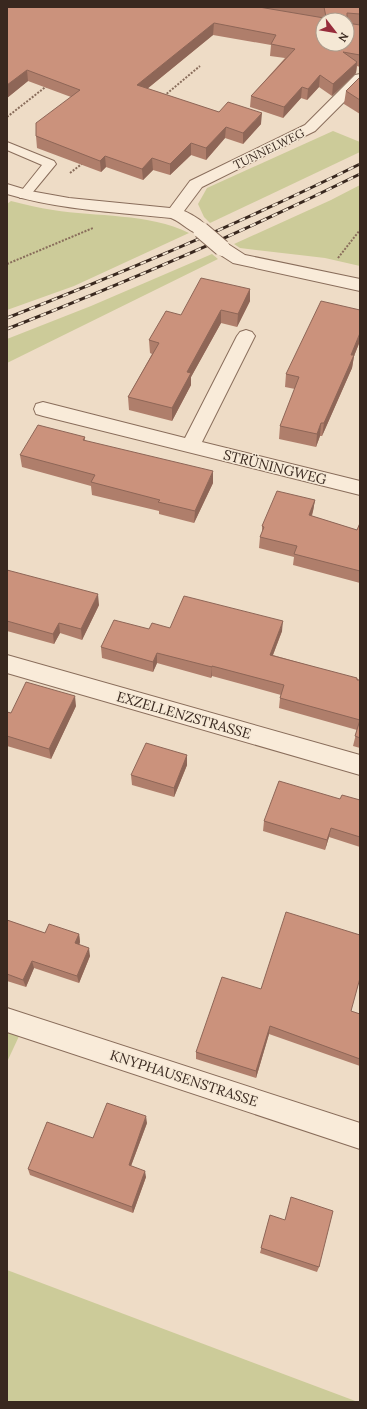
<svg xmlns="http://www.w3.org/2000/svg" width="367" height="1409" viewBox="0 0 367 1409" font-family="Lora,serif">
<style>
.green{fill:#cccb99}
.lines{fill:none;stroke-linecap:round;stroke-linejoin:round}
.lane-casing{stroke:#896d5b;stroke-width:2}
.street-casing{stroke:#896d5b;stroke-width:2}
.path{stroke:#896d5b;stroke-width:2;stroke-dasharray:2 1.5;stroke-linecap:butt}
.lane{fill:#f9ebd9;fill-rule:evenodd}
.street{fill:#f9ebd9;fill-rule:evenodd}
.rail-casing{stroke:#39281f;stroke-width:3}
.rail{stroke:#f5e8d5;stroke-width:2;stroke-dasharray:6;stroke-linecap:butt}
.street-bridge-casing{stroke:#896d5b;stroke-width:18;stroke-linecap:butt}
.street-bridge{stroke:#f9ebd9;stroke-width:16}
.wall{fill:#af7e6b}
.shaded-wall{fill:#8e6657}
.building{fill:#cb927c;stroke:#8e6657;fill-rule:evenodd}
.labels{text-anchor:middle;stroke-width:3;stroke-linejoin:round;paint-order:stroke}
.far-street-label{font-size:12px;fill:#39281f;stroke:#f5e8d5}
.street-label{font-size:14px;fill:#39281f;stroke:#f5e8d5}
</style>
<rect width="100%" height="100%" fill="#eedcc6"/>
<g class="green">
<polygon points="333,131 360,142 360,152 210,223 204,217 198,204 207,188"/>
<polygon points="360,185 360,266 325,258 240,248 234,244 331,200"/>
<path d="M11,201C24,204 39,208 53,210C96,217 149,213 189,233L74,286L7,310V204Z"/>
<polygon points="212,254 218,259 7,363 7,339 91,306"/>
<polygon points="7,1029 20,1034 7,1062"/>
<polygon points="7,1270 358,1402 7,1402"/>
</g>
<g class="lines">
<g class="lane-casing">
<polygon id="lane" points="7,142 54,161 56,164 28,198 20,198 18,195 42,165 7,150"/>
</g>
<g class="street-casing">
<g id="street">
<path d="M360,74V86L315,131L202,187L184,211C193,215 204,221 209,230L207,234C193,237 184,223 171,218C116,212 61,210 7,194V184L30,191L69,198L170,208L190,181L305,125L355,75Z"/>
<polygon points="222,243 228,244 245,255 360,279 360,291 233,263 216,252 214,248 216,244"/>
<polygon points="246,330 252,332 255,336 202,442 360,481 360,495 43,416 36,414 34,409 36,404 43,402 185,438 237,336 240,332"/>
<polygon points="7,655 360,755 360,775 7,673"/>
<polygon points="7,1008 360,1123 360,1149 7,1032"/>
</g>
</g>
<g class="path">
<polyline points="164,96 200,66"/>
<polyline points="7,117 48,85"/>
<polyline points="70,173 83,163"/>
<polyline points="338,258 360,230"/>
<polyline points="7,264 93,228"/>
</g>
<use href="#lane" class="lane"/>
<use href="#street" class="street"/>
<g class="rail-casing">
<g id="rail">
<path d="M7,318C127,271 245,221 360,164"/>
<path d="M7,329C127,282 245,231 360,174"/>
</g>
</g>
<use href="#rail" class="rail"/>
<g class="street-bridge-casing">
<polyline id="street-bridge" points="201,230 222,248"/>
</g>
<use href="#street-bridge" class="street-bridge"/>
</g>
<g class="wall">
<polygon points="7,7 360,7 360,67 357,66 356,73 332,96 319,87 307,100 301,98 283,118 250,107 251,96 285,58 270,56 271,45 213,35 147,89 219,112 261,124 243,144 225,138 206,160 191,155 170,175 153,170 143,180 106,167 101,172 37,148 36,136 71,97 28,81 7,98"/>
<polygon points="360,77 360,114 344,104 346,91"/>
<polygon points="250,289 250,301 237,327 221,323 191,377 191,385 172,421 129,410 128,397 152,354 150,353 149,340 181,315"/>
<polygon points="360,310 360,341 354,356 352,368 322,436 320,436 316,447 279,439 280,426 295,389 285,387 286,374"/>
<polygon points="85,437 85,441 213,483 194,523 159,514 159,511 92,495 91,486 22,467 20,455"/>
<polygon points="315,500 313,511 312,516 357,530 360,523 360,583 293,565 294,557 259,548 260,537 262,533 262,526"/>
<polygon points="7,570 99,605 82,640 60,633 54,644 7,631"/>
<polygon points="170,628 282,631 273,655 360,680 360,748 353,746 357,730 279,708 280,698 281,695 212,676 211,678 157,663 153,672 102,658 101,647 149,629"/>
<polygon points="76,706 51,759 7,746 7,712 11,713"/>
<polygon points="187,755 187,765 174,797 132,785 131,775"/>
<polygon points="340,799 360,800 360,847 329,837 325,850 263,831 264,821"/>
<polygon points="7,920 45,933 79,934 80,942 79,945 90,956 79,983 34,968 26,987 7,981"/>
<polygon points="261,989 360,1014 360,1066 269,1034 256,1078 196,1059 196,1052"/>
<polygon points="147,1123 131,1166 146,1177 133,1213 30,1175 28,1169 93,1138"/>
<polygon points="270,1215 319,1267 317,1272 260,1253"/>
</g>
<g class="shaded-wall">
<polygon points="214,23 213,35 137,97 137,85"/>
<polygon points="357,62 356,73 332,96 333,84"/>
<polygon points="27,70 28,81 7,98 7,85"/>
<polygon points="320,75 319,87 307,100 308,89"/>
<polygon points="302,87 301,98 283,118 284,107"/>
<polygon points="262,113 261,124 243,144 243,133"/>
<polygon points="226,127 225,138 206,160 206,148"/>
<polygon points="191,143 191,155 170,175 170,164"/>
<polygon points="105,156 106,167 101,172 100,161"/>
<polygon points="152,158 153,170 143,180 142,169"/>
<polygon points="250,289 250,301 237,327 238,314"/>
<polygon points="221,310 221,323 191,377 191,385 172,421 172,408 187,372"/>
<polygon points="360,333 360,341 354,356 352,368 322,436 324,423"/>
<polygon points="321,423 320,436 316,447 317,434"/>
<polygon points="213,471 213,483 194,523 195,511"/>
<polygon points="315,500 313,511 308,526 309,515"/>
<polygon points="98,594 99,605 82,640 81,629"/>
<polygon points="283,621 282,631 269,665 270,655"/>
<polygon points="59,623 60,633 54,644 53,634"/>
<polygon points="157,653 157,663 153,672 153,662"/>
<polygon points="212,666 212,676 211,678 212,667"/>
<polygon points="75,696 76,706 51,759 49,749"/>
<polygon points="187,755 187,765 174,797 174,788"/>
<polygon points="331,828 329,837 325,850 327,840"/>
<polygon points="79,934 80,942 77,951 75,943"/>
<polygon points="89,948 90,956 79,983 77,976"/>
<polygon points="32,961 34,968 26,987 23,980"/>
<polygon points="270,1026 269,1034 256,1078 256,1071"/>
<polygon points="146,1116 147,1123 129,1171 129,1165"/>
<polygon points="145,1171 146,1177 133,1213 132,1207"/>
</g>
<g class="building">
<path d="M7,7H259L324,18L326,17L324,7H323H360V14L347,13V23L360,25V55L343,52L357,62L333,84L320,75L308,89L302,87L284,107L251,96L295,49L271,44L276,35L214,23L137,85L219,112L228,102L262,113L243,133L226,127L206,148L191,143L170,164L152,158L142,169L105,156L100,161L36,136V123L80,90L27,70L7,85ZM323,20H347V44H323Z"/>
<polygon points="360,77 360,100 346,91"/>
<polygon points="201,278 250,289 238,314 221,310 187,372 191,373 172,408 128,397 159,343 149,340 166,311 181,315"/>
<polygon points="321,301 360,310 360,333 351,355 354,355 324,423 321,423 317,434 280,426 299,377 286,374"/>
<polygon points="38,425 85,437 83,440 213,471 195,511 158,502 160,500 91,482 95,475 20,455"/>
<polygon points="277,491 315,500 309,515 357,530 360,523 360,571 294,554 297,546 260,537 264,527 262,526"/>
<polygon points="7,570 98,594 81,629 59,623 53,634 7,621"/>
<polygon points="184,596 283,621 270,655 357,678 357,680 360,680 360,738 355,736 360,720 280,698 284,685 212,666 212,667 157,653 153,662 101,647 114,620 149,629 152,623 170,628"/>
<polygon points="26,682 75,696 49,749 7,736 7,712 11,713"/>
<polygon points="146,743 187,755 174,788 131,775"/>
<polygon points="279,781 340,799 342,795 360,800 360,837 331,828 327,840 264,821"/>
<polygon points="286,912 360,935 360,978 351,1011 360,1014 360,1059 270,1026 256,1071 196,1052 222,977 261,989"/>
<polygon points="7,920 45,933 49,924 79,934 75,943 89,948 77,976 32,961 23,980 7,974"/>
<polygon points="107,1103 146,1116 129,1165 145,1171 132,1207 28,1169 47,1122 93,1138"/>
<polygon points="291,1197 333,1211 319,1267 261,1248 270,1215 285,1220"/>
</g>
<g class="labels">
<g class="far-street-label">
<text transform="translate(269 149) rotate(-26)" y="4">TUNNELWEG</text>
</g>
<g class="street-label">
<text transform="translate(275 467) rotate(14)" y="5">STRÜNINGWEG</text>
<text transform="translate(184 715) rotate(16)" y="5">EXZELLENZSTRASSE</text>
<text transform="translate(184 1078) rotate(18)" y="5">KNYPHAUSENSTRASSE</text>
</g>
</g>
<rect width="367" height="1409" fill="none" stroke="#39281f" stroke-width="16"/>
<g transform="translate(335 32) rotate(121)"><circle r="19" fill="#f5e8d5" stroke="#aa9b8c"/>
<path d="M0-3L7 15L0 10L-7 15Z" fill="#972c3b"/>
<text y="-6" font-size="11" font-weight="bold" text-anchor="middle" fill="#39281f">N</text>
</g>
</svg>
